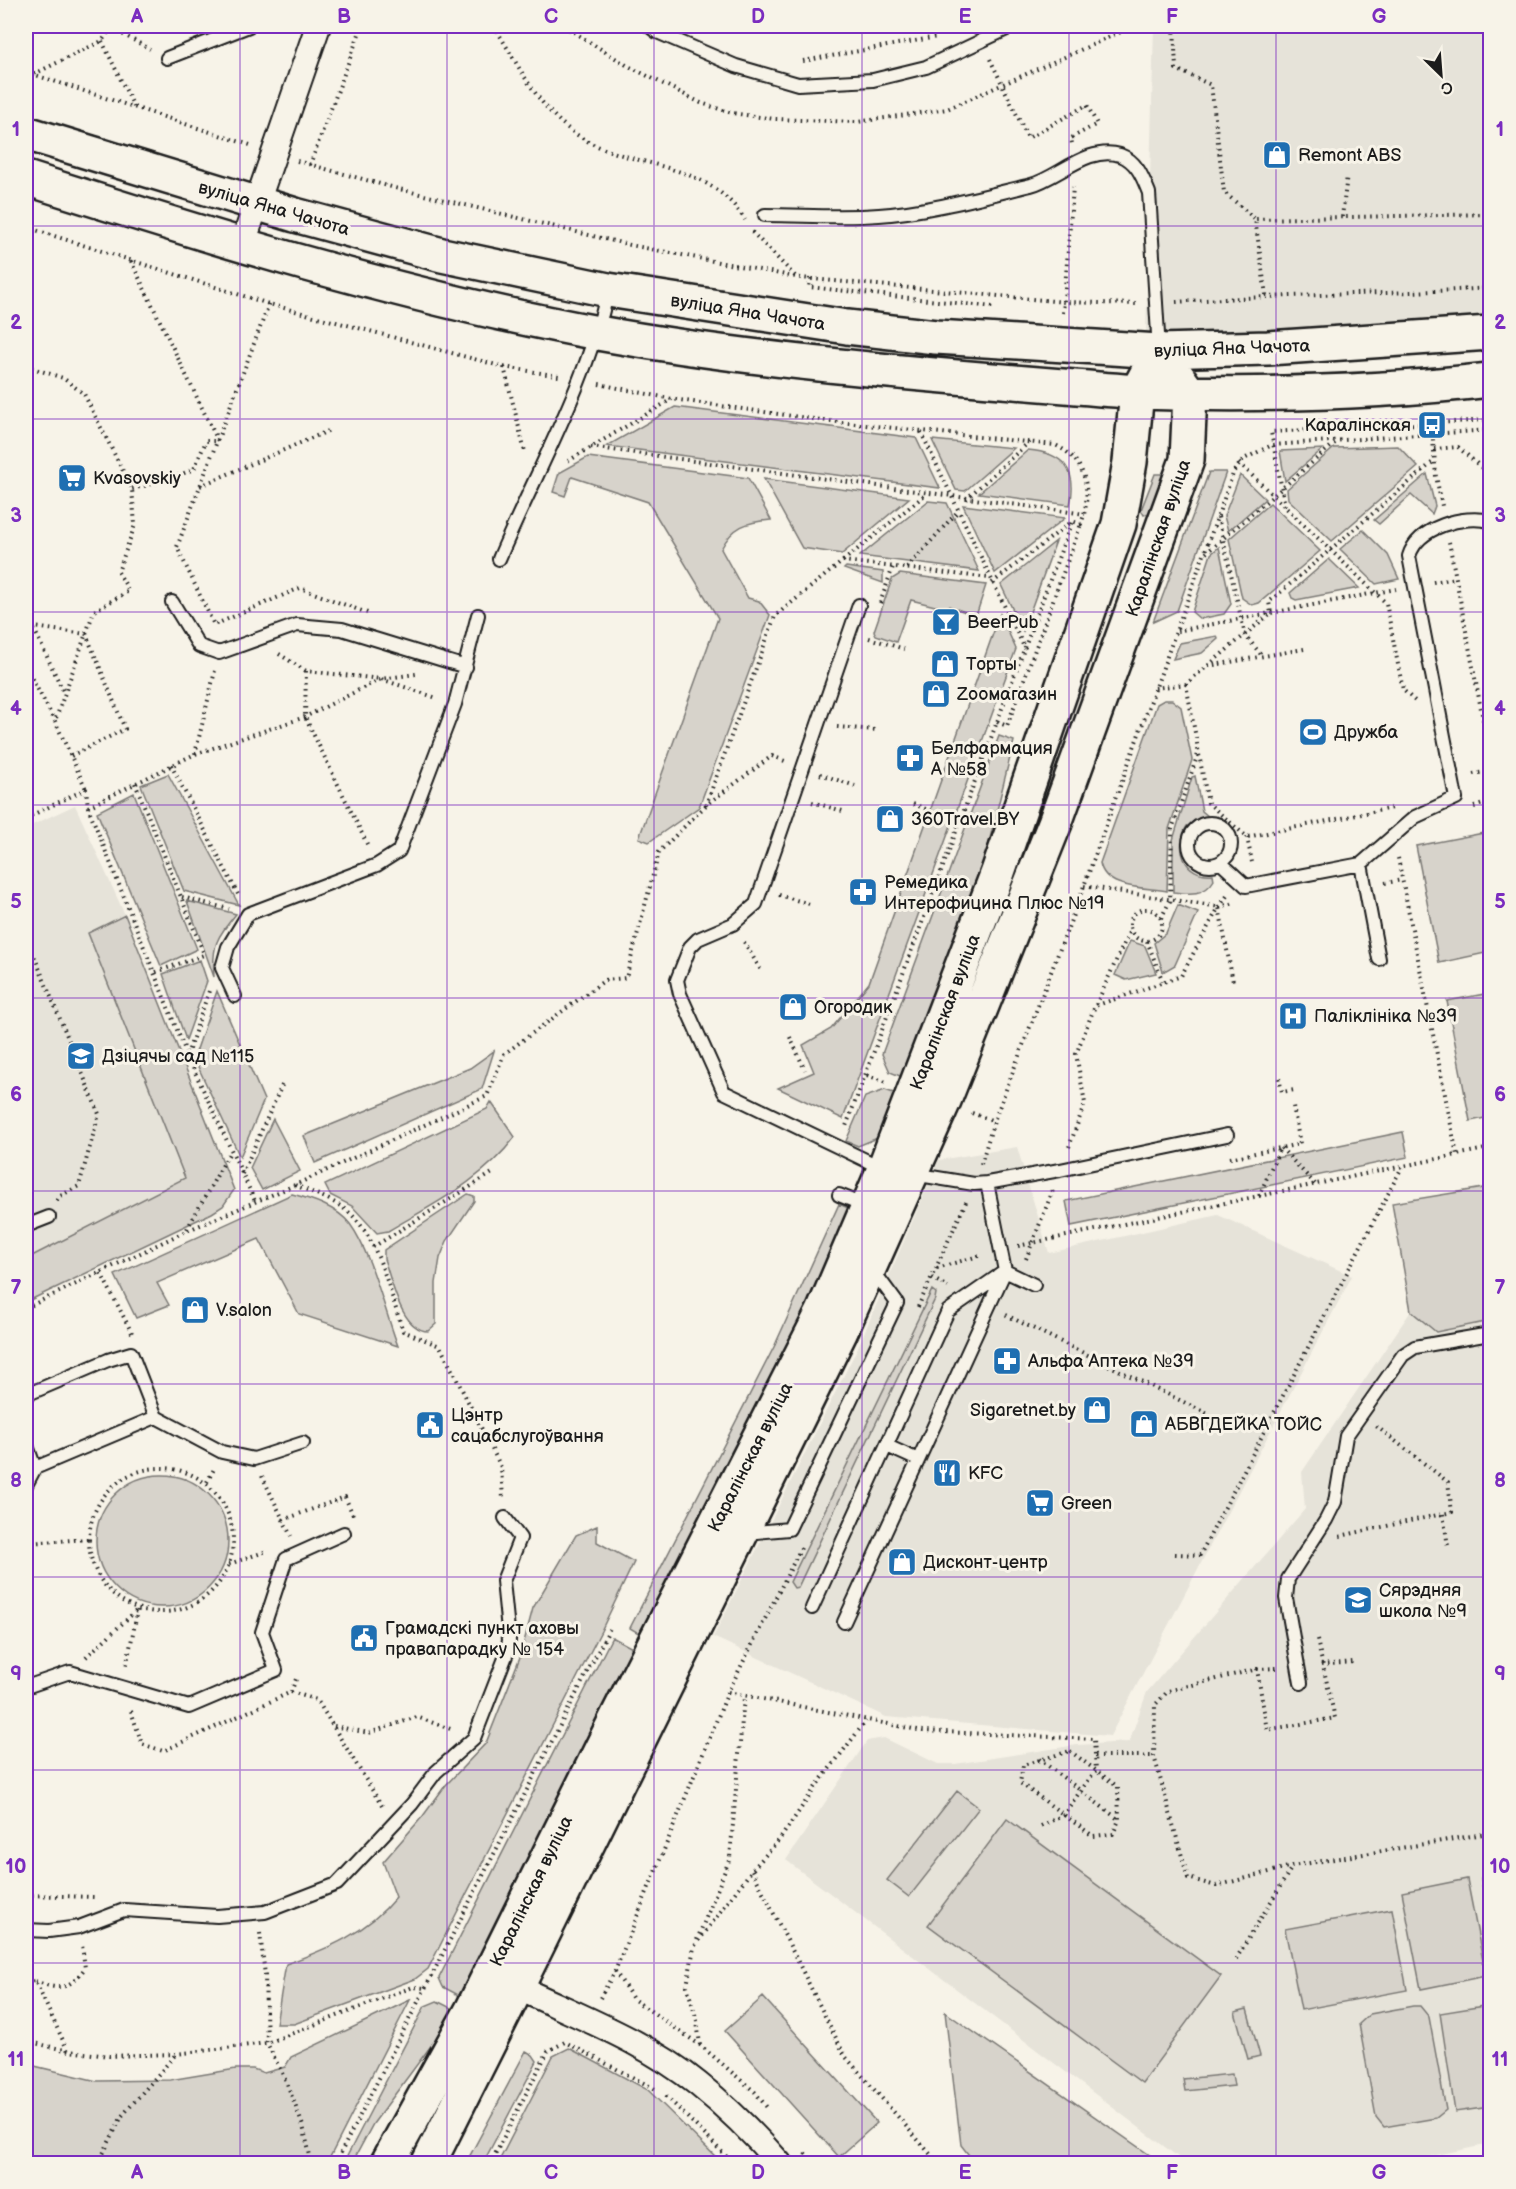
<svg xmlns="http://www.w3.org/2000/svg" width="1516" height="2189" font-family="'Balsamiq Sans',sans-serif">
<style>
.built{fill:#e6e3d9}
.green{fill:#d7d3cb;stroke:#7a7874;stroke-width:1.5}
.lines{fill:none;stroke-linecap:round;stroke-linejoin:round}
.lane-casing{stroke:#1c1c1c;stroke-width:16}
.street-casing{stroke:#1c1c1c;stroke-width:28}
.secondary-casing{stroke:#1c1c1c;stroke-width:38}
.path{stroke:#1c1c1c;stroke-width:4;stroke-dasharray:1.5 4.5;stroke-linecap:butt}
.lane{stroke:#f7f3e8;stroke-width:12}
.street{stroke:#f7f3e8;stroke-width:24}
.secondary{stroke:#f7f3e8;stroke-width:33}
.grid{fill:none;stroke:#7b2cbf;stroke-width:1.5;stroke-opacity:0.55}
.labels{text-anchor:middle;stroke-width:6;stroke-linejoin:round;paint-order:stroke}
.poi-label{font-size:18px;fill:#1c1c1c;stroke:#f7f3e8;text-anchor:start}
.street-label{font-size:18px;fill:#1c1c1c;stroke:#f7f3e8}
.neatline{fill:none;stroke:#7b2cbf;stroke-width:2}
.grid-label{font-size:20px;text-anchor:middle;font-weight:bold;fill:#7b2cbf}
</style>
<rect width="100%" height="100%" fill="#f7f3e8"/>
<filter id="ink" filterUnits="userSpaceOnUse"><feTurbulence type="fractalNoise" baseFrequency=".0167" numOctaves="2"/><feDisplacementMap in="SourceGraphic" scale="12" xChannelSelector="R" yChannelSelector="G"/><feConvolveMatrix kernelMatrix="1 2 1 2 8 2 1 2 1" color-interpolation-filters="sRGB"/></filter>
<g filter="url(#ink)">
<!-- built -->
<path class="built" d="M1154,26H1490V319L1256,332L1146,333Z
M75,805L125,915L88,933L185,1178L26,1259V828Z
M1017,1147L1049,1253L1218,1215L1352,1276L1110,1736L886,1717L713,1637L858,1347L939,1160Z
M1490,1187V2144L1398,2163H1186L786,1860L867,1741L884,1738L938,1764H955L1077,1745L1129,1742L1147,1692L1305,1509L1302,1472L1411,1311L1392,1203Z"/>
<!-- green -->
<path class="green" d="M675,407L916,438L940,488L607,446Z
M932,440L1014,448L965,491L956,490Z
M1398,446L1418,467L1332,541L1288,499L1287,489L1334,448Z
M1323,449L1285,481L1280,451Z
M1028,450C1063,453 1078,469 1070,505L979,493Z
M588,457L748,478L771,520C746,522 733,526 721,549L748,598L759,601L770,615L699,807L649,842L639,838L718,618L648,502L572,477L565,496L553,492L559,473Z
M1209,472H1226L1177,611L1153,622Z
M1155,474H1164L1149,513L1144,515L1141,510Z
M1427,474L1435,506L1432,514L1411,495L1379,524L1374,520Z
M1240,475L1265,499L1228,531L1224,516Z
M764,479L909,498L842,554L802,548Z
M928,501L947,503L979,571L860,556Z
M1270,503L1320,551L1259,603L1252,605L1242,598L1229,539Z
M963,505L1065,518L995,573Z
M1363,530L1388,555L1399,579L1376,584L1340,549Z
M1056,541L1023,631L1001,585Z
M1219,547L1231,604L1224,614L1200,619L1192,612L1211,554Z
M1329,559L1359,588L1296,600L1292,598L1290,593Z
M846,567L883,572V583L844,569Z
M900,574L986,585L976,616L949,606L943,608L911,600L896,642L876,635L874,631L892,579Z
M1000,614L1016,649L843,1119L778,1088L814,1072L803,1045L831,1029L869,983Z
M1217,636L1218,639L1202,653L1173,659L1180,643Z
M1164,700H1172L1181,707L1192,760L1169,829L1167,891C1144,887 1105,890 1100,863L1157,704Z
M999,736L1014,741L982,871L905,1078L890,1072L882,1054Z
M168,774L239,905L184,891L141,785Z
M1195,776L1202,811L1208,816L1187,826C1174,848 1184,877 1213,874L1214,880C1205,896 1189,894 1173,892V840L1192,777Z
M134,793L197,949L161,966L97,812Z
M1489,832L1490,952L1439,963L1416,846Z
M187,901L236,914C216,939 212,944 214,977Z
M1178,905L1198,913L1175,965L1163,972L1154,943L1166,933Z
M125,915L234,1190L223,1206L212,1213L26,1302V1259L185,1178L88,933Z
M1130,941L1145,946L1156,973L1126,980L1115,975Z
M200,960L207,981L186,1040L163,974Z
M217,991L264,1100L240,1157L194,1058Z
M1490,993V1117L1470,1121L1447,1001Z
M494,1051L482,1089L315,1163L304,1136L470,1068Z
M885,1090L899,1095L880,1137L858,1146L846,1141L865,1097Z
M491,1102L515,1137C482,1181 435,1203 388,1231L377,1233L352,1206L330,1195L325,1185L487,1109Z
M273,1119L300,1171L262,1190L250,1168Z
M1403,1132L1408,1157L1071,1226L1066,1201Z
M1490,1187V1321L1436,1332L1411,1311L1392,1203Z
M292,1194C311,1199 337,1207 350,1224C371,1252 385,1312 398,1346L299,1314L259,1239L157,1283L169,1305L136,1318L115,1275Z
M468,1194L474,1196V1201L447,1241L440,1258L436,1283V1324L428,1331C401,1330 392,1281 384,1259V1250Z
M839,1204L853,1210L823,1279L645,1637L630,1628L775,1345Z
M932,1290L936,1293L935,1299L798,1587L794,1588L790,1582Z
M96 1541a66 66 0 1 1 132 0a66 66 0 1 1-132 0Z
M597,1526V1542L634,1562L601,1631L428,1969L415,1979L294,2024H276L286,1964C327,1949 367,1933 396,1897L383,1862L423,1816L445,1786L486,1743L520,1657L533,1608L576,1535Z
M612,1637L638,1651L462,1997L443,1987L439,1978Z
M957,1791L979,1808L909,1897L887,1880Z
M1007,1819L1221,1976L1142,2083L928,1925Z
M1490,1876V1927L1481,1878Z
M1467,1879L1486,1976L1421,1989L1402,1892Z
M1392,1909L1407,1990L1301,2010L1285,1929Z
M763,1997L877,2123L839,2157L725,2031Z
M410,2000L327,2163H26V2064L97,2081L170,2080L236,2069H253L264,2073L285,2067L291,2057Z
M437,2001L455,2010L450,2020L373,2124L352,2163L343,2164L425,2006Z
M1490,2005V2107L1455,2112L1440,2013Z
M1413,2006H1420L1429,2017L1446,2110L1436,2118L1384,2127L1376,2117L1359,2024L1370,2014Z
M1247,2009L1260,2056L1248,2059L1235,2012Z
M945,2012L1161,2163H975L961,2145Z
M569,2048L648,2090L722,2163H498L553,2056Z
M526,2051L533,2055L537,2061L483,2163H466Z
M1232,2074L1234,2086L1185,2091L1183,2079Z"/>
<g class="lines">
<!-- lane casing -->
<g class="lane-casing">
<path id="lane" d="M649,26L657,32L736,66L798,84L873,80L926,67L1013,26
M167,58L249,26
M765,215C803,215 842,218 879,215C931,211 981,197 1031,185C1058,178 1088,145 1120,155C1137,161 1143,178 1149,193L1159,350
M499,559C537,470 586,385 608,291
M172,602L199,646L219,653L297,625L342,629L466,667
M859,605L756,904L733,924L698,939L690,947L677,980L680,994L724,1092L884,1169
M1189 844a21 21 0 1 1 42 0a21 21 0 1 1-42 0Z
M1221,863L1246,886L1361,864L1415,817L1456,798L1409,556C1418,527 1464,514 1490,521
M1361,864L1379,959
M235,996L222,968L228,947L248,914L377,865L399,851L455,704L478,615
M913,1174L974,1184L987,1183L1060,1170L1227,1135
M839,1195L854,1201
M26,1226L49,1217
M1005,1271L1034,1285
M26,1395L108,1360L131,1353L156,1417L222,1452L254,1459L303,1443
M26,1443L35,1468
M887,1446L918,1460
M26,1485L35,1468L156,1417
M745,1533L789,1529L897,1303L872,1269
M812,1608L948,1311L1004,1272
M844,1622L1005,1271L987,1183
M1301,1683L1286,1598L1288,1579L1326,1520L1335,1502L1346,1436L1403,1355L1415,1347L1490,1334
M26,1687L70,1672L189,1707L276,1670L262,1632L286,1559L344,1533
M26,1930L49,1931L79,1927L124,1910L217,1916L265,1912L337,1884L412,1804L436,1772L474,1738L507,1653L509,1640L503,1581L520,1538L505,1518"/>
</g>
<!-- street casing -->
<g class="street-casing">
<path id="street" d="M242,246L318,26
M517,1987C578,2016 645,2041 698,2084C728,2108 755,2135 780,2164"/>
</g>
<!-- secondary casing -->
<g class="secondary-casing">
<path id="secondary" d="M26,133L295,215L442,255L608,290L847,327L936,337L1159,351L1268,348L1490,333
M26,178C214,238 403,297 598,333C776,365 957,377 1137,392C1254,396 1374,393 1490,380
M387,2164L472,2010L618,1715L823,1312L884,1169L998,872L1119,524L1130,462L1137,392L1159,351
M428,2164L517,1987L840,1333L943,1103L1055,823L1187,460L1190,394L1159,351"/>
</g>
<!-- path -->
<path class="path" d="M107,26L150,49
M494,26C517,62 537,107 573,132C628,172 705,156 745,220
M564,26L628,66L701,103L732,113L774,119L857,122L947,109L1121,32L1129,26
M1174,26L1176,69L1211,85L1224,192L1254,218
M102,41L134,107
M990,59L1028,138L1087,105L1097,124L1071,138L1072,144
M803,61L937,37
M26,72L250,145
M34,74L102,41L111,28
M297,161L395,188L630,245L801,278L1065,302L1136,304
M310,165L362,26
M1342,217L1347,176
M26,227L269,304L504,367L559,376
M752,232L795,276
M131,261L218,441H206L194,469L165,481L132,489
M810,278L809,287L993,307
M1266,295L1255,219L1490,214
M1176,302C1281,294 1386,295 1490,288
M269,304L177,547L214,625L300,588L370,614
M1063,313L1073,187
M26,366L63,378L84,394L132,489L135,525L118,572L129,591L94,611L55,721
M504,367L525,452
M599,384L672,399L828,421L1055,445C1088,460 1092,494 1081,524L1072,521L845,1129
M1431,415L1436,476L1442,506
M921,432L1025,649
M591,447L1085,514
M1434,449L1458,447L1490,475
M568,461L672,399
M1239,463L1386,603L1403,690L1415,701
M200,486L328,431
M966,499L1029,442
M1285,506L1271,432L1490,420
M1218,517L1245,635L1263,657
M1449,542L1490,756
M1206,553L1335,443
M843,561L926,494
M907,568L958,511
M1433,582L1456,578
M992,583L1070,523
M880,603L893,567
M26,626L86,634L125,729L71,756
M34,629L64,693
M1177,631L1396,589
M869,638L904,649
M279,654L306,671L381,679L437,698
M1208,666L1304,649
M26,668L55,721L86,789
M306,671L305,717L369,848
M1186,684L1208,803L1247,837L1392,808
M1155,688L1186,684L1271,613L1269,602L1434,461
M997,722L1007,726L1081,524
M837,727L876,730
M195,754L215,671
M171,765L240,898
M820,774L855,786
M1473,774L1490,771
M135,783L204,954
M812,802L846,812
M913,804L960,822
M706,805L775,616L843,561L990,578
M88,807L195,754L305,717L381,679L416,674
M1474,807L1490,802
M26,818L86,789L88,807L187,1055L255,1201
M1247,837L1252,862
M1398,858L1457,1155
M1385,883L1402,880
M1084,886L1219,907L1233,982
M779,895L813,905
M182,897L229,909
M1219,907L1235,903
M1130 925a16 16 0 1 1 32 0a16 16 0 1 1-32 0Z
M1161,918L1170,901L1172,829L1198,754
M1147,941L1163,982
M744,942L762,972
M26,957L33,953L99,1114L79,1186L60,1196L57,1201
M156,972L204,955
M1096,1005L1130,930
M790,1037L805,1070
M187,1055L209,991
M867,1075L886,1082
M1279,1078L1282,1092L1294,1090
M972,1113L994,1121
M1069,1147L1085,1103L1076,1054L1095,1006L1181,976L1219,907L1227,896
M1281,1148L1315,1184
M1230,1158L1300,1144L1293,1106
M981,1164L994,1121L1084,886L1234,471L1244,459L1272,445L1490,430
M242,1174L283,1083
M295,1185C313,1193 338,1201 353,1216C379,1242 391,1296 403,1331L440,1346L501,1467L503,1499
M1259,1196L1280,1148
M187,1229L230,1152
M1018,1246L1490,1148
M373,1247L494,1172
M1026,1259L1053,1190
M937,1268L982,1255
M101,1273L132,1333
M932,1278L948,1287
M918,1307L966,1202
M26,1308L186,1231L295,1185L487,1096L504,1054L605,980L626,978L659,852L706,805L772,756L785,761
M1006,1315L1208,1414
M89 1540a72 72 0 1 1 144 0a72 72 0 1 1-144 0Z
M262,1476L291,1536
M207,1482L214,1469
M1443,1514L1448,1546
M283,1520L345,1497L353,1515
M1340,1536L1452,1512L1448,1482L1376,1426
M26,1543L89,1539
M1175,1554L1200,1555L1402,1167
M229,1564L267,1551
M1317,1640L1335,1718L1267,1730L1257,1669L1168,1691L1155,1705L1154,1756L1188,1878L1216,1886L1292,1866L1490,1833
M86,1657L138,1609L126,1667
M1321,1665L1353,1662
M1257,1669L1277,1668
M291,1692L317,1700L382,1806
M728,1692L923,1731L1094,1739L1096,1770L1063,1815L1041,1826
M131,1711L142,1744L163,1751L291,1692L296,1679
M334,1726L369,1733L417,1717L453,1730
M1070,1751L1118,1787L1119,1820L1113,1834L1093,1836L1020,1783L1023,1765Z
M1095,1756H1154
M1039,1759L1118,1819
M752,1870L845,2056L939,2164
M26,1895L94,1897
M260,1933L265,1975L267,2043L286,2081L303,2126L312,2164
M697,1940L730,1858L744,1697
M1236,1959L1292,1867
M615,1971L633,1999L700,2045L755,2092L769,2110
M35,1981C60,1991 68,1990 85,1968L82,1945
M26,1982L35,1981L68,2051
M600,1998L615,1971L728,1692L802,1546
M26,2041L69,2051L109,2056L176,2054L267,2043L413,1987L426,1988
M700,2045L697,2021L687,1986L694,1947L752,1870L780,1839L817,1785L866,1721
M666,2096L734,2164
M805,2153L814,2164
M98,2164L122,2116L176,2054
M335,2164L611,1626
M490,2164L548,2051L565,2042L655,2089"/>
<!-- lane -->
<use href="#lane" class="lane"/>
<!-- street -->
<use href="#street" class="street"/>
<!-- secondary -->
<use href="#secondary" class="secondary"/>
</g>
</g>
<!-- grid -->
<path class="grid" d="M240,26V2164M447,26V2164M654,26V2164M862,26V2164M1069,26V2164M1276,26V2164M26,226H1490M26,419H1490M26,612H1490M26,805H1490M26,998H1490M26,1191H1490M26,1384H1490M26,1577H1490M26,1770H1490M26,1963H1490"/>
<!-- icons -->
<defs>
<g id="shop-square" transform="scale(1.5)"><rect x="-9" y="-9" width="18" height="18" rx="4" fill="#1f6fb2" stroke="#f7f3e8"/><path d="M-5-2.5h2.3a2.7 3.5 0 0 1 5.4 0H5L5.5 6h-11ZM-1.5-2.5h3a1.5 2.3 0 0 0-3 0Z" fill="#fff"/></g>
<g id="bus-square" transform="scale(1.5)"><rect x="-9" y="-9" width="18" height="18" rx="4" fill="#1f6fb2" stroke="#f7f3e8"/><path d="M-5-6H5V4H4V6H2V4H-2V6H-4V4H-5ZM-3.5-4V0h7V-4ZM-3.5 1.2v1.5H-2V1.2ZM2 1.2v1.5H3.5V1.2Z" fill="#fff"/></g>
<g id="supermarket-square" transform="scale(1.5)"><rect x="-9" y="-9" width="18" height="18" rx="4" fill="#1f6fb2" stroke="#f7f3e8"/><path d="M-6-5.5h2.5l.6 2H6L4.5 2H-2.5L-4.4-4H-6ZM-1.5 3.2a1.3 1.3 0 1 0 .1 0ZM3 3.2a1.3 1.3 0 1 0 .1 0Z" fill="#fff"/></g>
<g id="bar-square" transform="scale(1.5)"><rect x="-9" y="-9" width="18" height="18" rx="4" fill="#1f6fb2" stroke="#f7f3e8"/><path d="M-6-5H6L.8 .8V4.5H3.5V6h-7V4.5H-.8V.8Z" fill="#fff"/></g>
<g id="stadium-square" transform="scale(1.5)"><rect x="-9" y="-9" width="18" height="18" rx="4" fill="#1f6fb2" stroke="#f7f3e8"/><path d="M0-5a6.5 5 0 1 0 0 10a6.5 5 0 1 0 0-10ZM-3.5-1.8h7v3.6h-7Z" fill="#fff"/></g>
<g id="pharmacy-square" transform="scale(1.5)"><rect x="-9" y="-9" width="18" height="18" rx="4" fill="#1f6fb2" stroke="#f7f3e8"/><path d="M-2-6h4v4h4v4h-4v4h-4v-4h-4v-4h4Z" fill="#fff"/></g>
<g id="hospital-square" transform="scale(1.5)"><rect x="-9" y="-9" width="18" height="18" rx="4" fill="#1f6fb2" stroke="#f7f3e8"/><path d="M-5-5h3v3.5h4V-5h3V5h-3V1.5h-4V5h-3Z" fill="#fff"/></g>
<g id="school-square" transform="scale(1.5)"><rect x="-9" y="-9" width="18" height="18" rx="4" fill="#1f6fb2" stroke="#f7f3e8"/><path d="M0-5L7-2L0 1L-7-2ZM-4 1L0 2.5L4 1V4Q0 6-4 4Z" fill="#fff"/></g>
<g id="civic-square" transform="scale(1.5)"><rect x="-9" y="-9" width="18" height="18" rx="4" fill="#1f6fb2" stroke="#f7f3e8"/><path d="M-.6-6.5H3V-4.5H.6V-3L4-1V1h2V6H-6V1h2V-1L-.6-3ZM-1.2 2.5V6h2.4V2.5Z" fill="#fff"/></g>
<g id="restaurant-square" transform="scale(1.5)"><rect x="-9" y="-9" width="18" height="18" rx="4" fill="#1f6fb2" stroke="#f7f3e8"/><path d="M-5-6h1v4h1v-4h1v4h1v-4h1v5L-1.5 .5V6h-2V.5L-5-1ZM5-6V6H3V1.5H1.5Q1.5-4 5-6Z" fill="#fff"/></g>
</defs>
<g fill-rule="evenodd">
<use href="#shop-square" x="1277" y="155"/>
<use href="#bus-square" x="1432" y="425"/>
<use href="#supermarket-square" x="72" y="478"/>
<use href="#bar-square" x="946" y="622"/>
<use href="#shop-square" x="945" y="664"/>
<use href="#shop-square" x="936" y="694"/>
<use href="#stadium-square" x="1313" y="732"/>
<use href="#pharmacy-square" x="910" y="758"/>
<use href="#shop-square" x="890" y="819"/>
<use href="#pharmacy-square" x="863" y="892"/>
<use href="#shop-square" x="793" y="1007"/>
<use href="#hospital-square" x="1293" y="1016"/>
<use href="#school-square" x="81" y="1056"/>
<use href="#shop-square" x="195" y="1310"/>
<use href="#pharmacy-square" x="1007" y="1361"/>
<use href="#shop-square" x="1097" y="1410"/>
<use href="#shop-square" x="1144" y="1424"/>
<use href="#civic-square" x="430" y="1425"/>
<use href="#restaurant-square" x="947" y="1473"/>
<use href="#supermarket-square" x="1040" y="1503"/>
<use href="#shop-square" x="902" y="1562"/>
<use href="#school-square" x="1358" y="1600"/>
<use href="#civic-square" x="364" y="1638"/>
</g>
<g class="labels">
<!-- poi labels -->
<g class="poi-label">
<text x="1298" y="161">Remont ABS</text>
<text x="1411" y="431" text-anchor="end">Каралінская</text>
<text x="93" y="484">Kvasovskiy</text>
<text x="967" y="628">BeerPub</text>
<text x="966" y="670">Торты</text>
<text x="957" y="700">Zooмагазин</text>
<text x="1334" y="738">Дружба</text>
<text x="931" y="754">Белфармация<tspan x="931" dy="21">А №58</tspan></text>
<text x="911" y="825">360Travel.BY</text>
<text x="884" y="888">Ремедика<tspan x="884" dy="21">Интерофицина Плюс №19</tspan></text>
<text x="814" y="1013">Огородик</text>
<text x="1314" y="1022">Паліклініка №39</text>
<text x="102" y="1062">Дзіцячы сад №115</text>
<text x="216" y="1316">V.salon</text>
<text x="1028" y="1367">Альфа Аптека №39</text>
<text x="1076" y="1416" text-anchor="end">Sigaretnet.by</text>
<text x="451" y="1421">Цэнтр<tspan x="451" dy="21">сацабслугоўвання</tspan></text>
<text x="1165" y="1430">АБВГДЕЙКА ТОЙС</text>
<text x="968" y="1479">KFC</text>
<text x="1061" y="1509">Green</text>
<text x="923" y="1568">Дисконт-центр</text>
<text x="1379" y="1596">Сярэдняя<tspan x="1379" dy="21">школа №9</tspan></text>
<text x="385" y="1634">Грамадскі пункт аховы<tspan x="385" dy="21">правапарадку № 154</tspan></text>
</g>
<!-- street labels -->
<g class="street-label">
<text transform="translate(274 208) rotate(16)" y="6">вуліца Яна Чачота</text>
<text transform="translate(748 312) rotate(9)" y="6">вуліца Яна Чачота</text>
<text transform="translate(1232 348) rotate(-2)" y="6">вуліца Яна Чачота</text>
<text transform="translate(1158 538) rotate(-71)" y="6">Каралінская вуліца</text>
<text transform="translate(945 1012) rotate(-69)" y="6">Каралінская вуліца</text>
<text transform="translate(750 1457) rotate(-63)" y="6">Каралінская вуліца</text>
<text transform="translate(531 1891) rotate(-64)" y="6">Каралінская вуліца</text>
</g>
</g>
<!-- margin -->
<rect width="1516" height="2189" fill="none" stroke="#f7f3e8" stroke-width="66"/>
<!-- north arrow -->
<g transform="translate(1441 75) rotate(155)" stroke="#f7f3e8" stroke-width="4.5" paint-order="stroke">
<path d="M0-4.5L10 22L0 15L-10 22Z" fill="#1c1c1c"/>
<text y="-9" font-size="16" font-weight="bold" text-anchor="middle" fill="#1c1c1c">С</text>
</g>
<rect x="33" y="33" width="1450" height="2123" class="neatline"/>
<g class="grid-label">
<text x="137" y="23">A</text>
<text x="344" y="23">B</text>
<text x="551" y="23">C</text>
<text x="758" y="23">D</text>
<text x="965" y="23">E</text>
<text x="1172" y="23">F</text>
<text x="1379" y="23">G</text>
<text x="16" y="136">1</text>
<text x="1500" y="136">1</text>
<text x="16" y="329">2</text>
<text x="1500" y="329">2</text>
<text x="16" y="522">3</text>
<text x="1500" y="522">3</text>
<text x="16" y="715">4</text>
<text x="1500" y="715">4</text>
<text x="16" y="908">5</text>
<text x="1500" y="908">5</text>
<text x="16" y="1101">6</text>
<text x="1500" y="1101">6</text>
<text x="16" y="1294">7</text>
<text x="1500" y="1294">7</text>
<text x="16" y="1487">8</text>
<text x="1500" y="1487">8</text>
<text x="16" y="1680">9</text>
<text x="1500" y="1680">9</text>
<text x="16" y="1873">10</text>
<text x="1500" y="1873">10</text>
<text x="16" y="2066">11</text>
<text x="1500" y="2066">11</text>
<text x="137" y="2179">A</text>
<text x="344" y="2179">B</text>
<text x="551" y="2179">C</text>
<text x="758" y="2179">D</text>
<text x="965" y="2179">E</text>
<text x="1172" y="2179">F</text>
<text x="1379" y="2179">G</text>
</g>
</svg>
